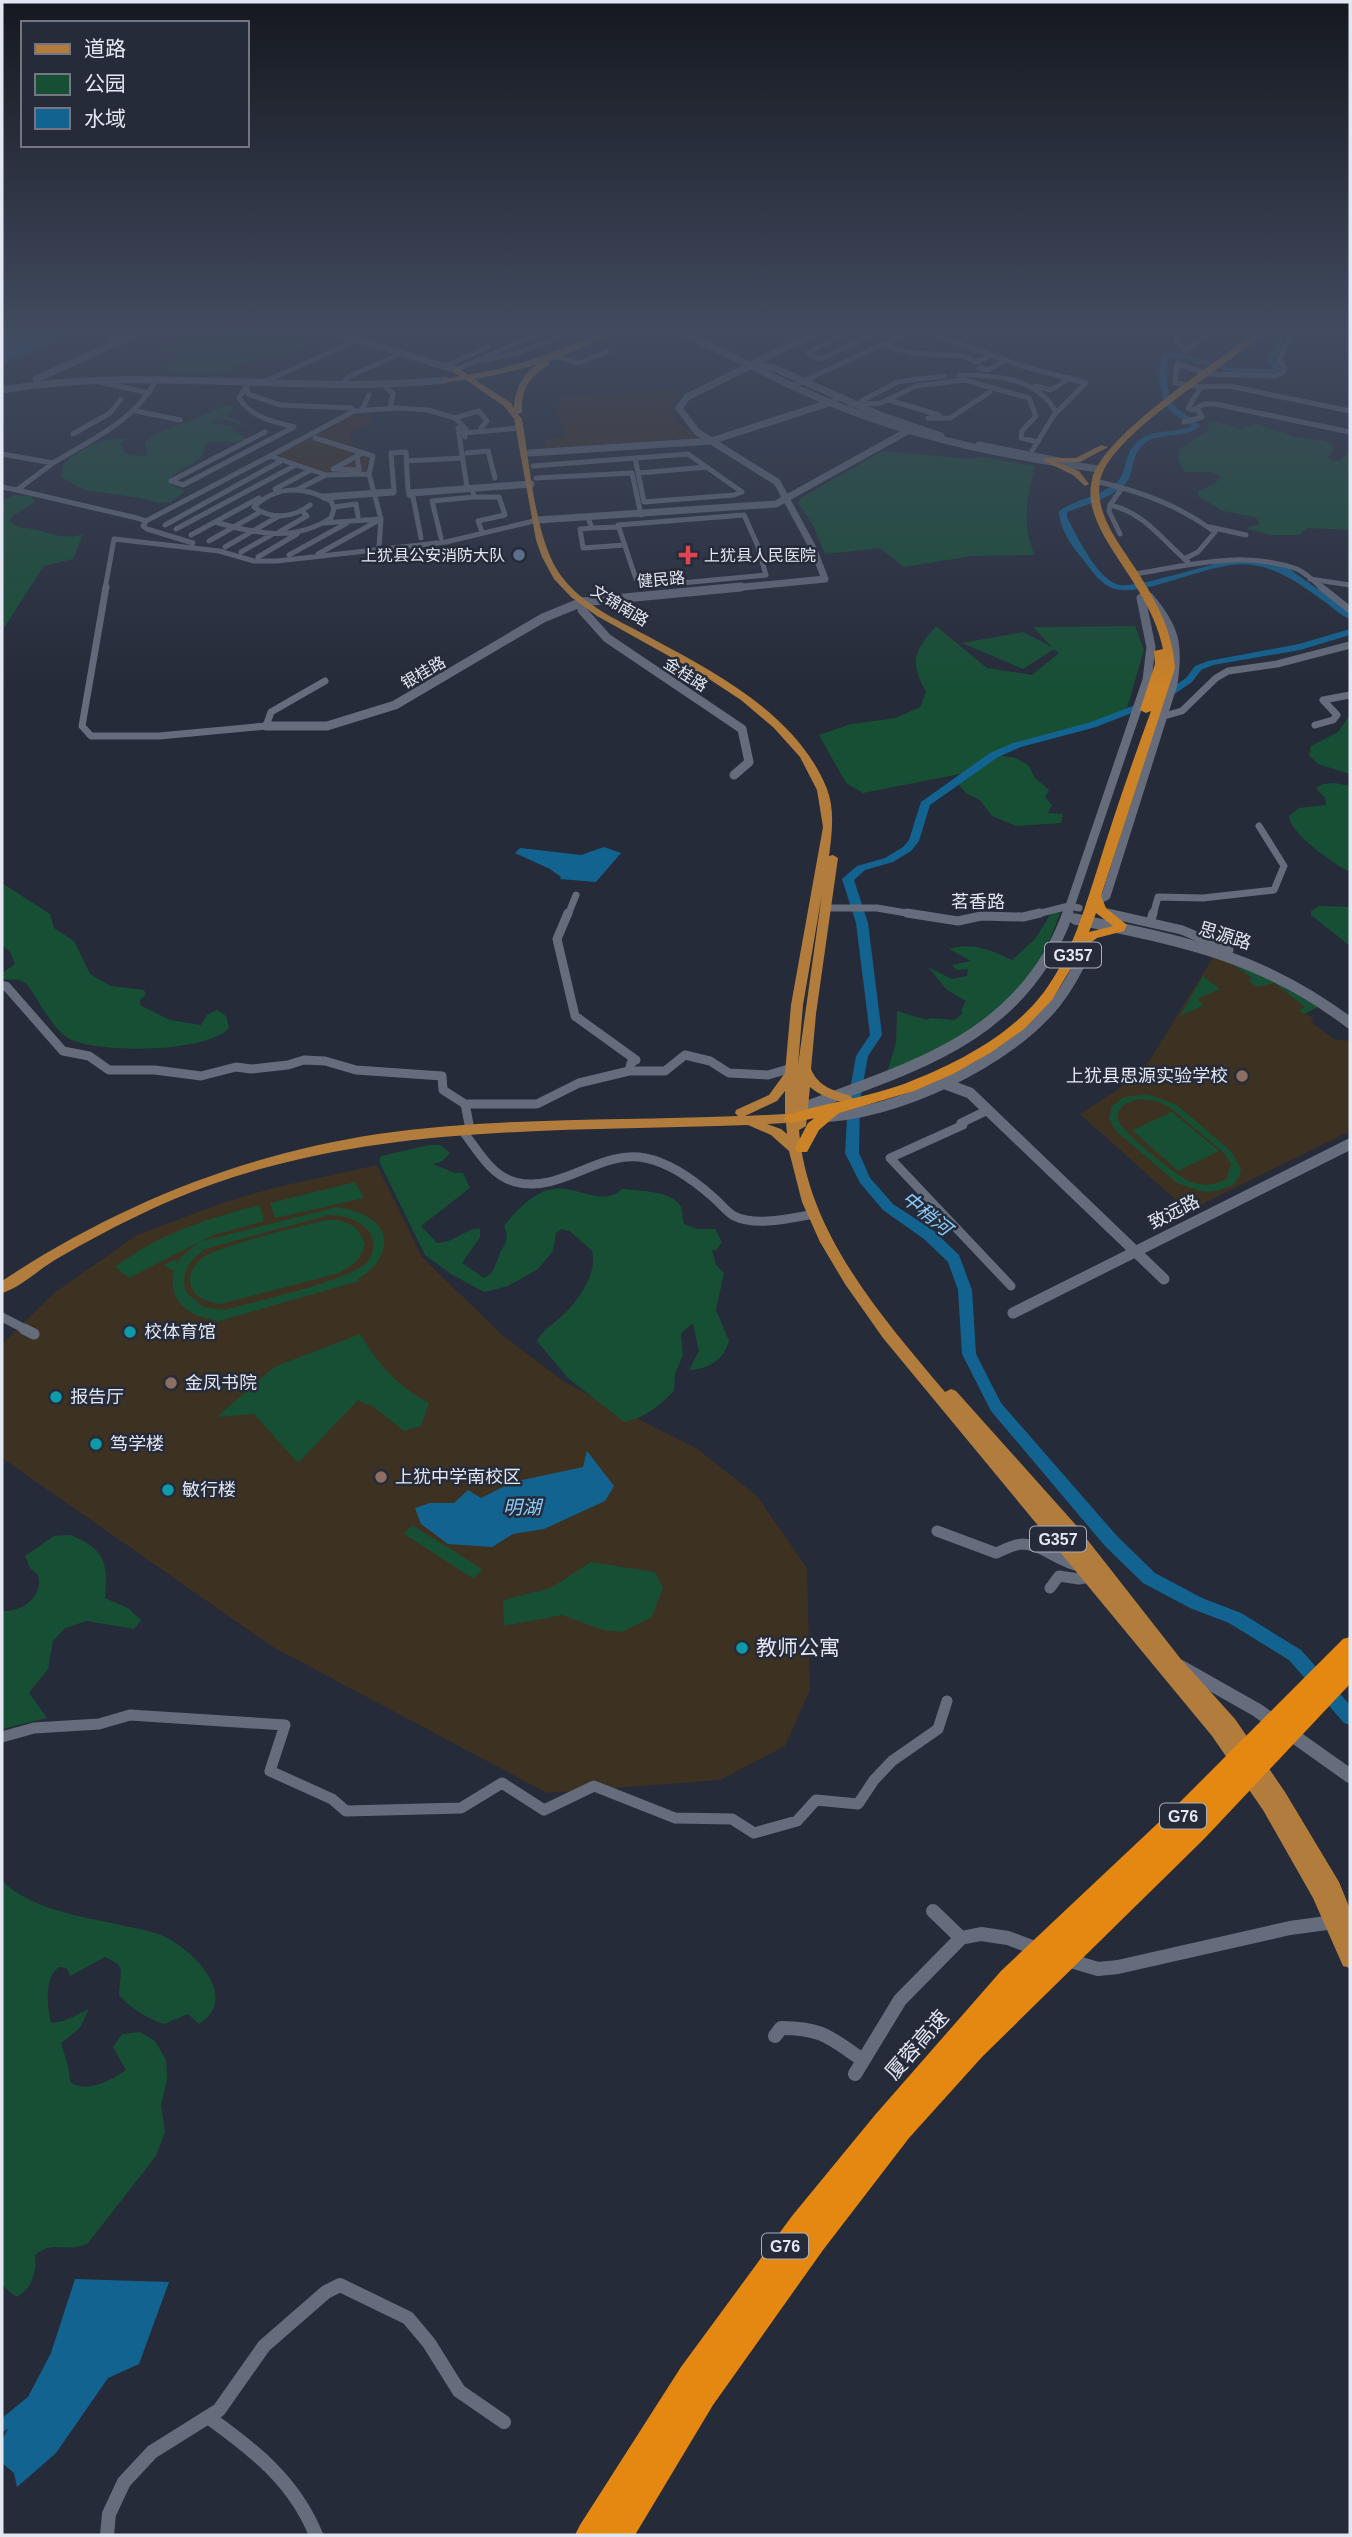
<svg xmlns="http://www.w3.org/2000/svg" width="1352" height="2537" font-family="Helvetica,'Noto Sans SC',sans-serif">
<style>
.education{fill:#3d3122}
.green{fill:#174f35;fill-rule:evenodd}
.water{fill:#136391}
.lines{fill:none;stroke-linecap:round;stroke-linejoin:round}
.river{fill:#136391;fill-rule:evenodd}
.minor-far4{stroke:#656c7c;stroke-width:5}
.minor-far3{stroke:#656c7c;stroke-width:7}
.minor-far2{stroke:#656c7c;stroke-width:9}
.minor-far1{stroke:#656c7c;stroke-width:11}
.minor{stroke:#656c7c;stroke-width:14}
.tertiary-far2{stroke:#656c7c;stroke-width:7}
.tertiary-far1{stroke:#656c7c;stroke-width:9}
.tertiary{stroke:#656c7c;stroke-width:11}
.secondary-far1{stroke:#656c7c;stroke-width:7}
.secondary{stroke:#656c7c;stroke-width:14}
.primary{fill:#b27d3c;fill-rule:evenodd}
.trunk{fill:#cc8227;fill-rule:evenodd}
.motorway{fill:#e58812;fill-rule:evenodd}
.service-dot{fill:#5c6f8a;stroke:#262b39;stroke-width:2.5}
.health-dot{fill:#e0444e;stroke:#262b39;stroke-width:2.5}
.education-dot{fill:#8d6e63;stroke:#262b39;stroke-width:2.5}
.culture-dot{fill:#0f9aa8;stroke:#262b39;stroke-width:2.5}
.labels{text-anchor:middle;stroke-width:5;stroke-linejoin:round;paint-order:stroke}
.far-poi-label{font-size:16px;fill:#e3e7f1;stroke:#262b39;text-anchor:end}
.far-street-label{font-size:16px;fill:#e3e7f1;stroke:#262b39}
.shield{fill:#262b39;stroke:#aaafba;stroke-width:2}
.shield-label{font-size:16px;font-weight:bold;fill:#e3e7f1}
.street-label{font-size:18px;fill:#e3e7f1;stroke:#262b39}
.poi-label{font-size:18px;fill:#e3e7f1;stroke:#262b39;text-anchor:start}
.water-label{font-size:19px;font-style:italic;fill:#8acdfb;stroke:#262b39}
.near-poi-label{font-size:21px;fill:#e3e7f1;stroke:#262b39;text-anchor:start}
.near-street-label{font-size:21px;fill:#e3e7f1;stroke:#262b39}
</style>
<rect width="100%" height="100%" fill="#262b39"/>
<!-- education -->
<path class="education" d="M677,390L681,393L670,409L675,419L698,438L546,449L544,440L564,436L556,408L561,401L558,397Z
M371,414L373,422L359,428L349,437L355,449L371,454L365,472L328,473L276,455L351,416Z
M1214,956L1249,970L1318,1007L1306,1013L1314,1019L1311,1022L1334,1039L1350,1041V1131L1188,1211L1080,1114L1116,1091L1149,1061Z
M377,1165L422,1257L501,1334L566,1383L696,1448L757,1496L807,1568L810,1690L785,1746L720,1780L547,1793L273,1647L2,1458V1344L54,1293L137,1235L222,1203L273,1188Z"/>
<!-- green -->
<path class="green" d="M227,332H253L252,335C269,341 289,332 305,343C291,359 262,358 243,363C236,365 230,370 223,372C206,377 186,376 169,371L168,368L177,362C175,349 162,353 153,350L186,338Z
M228,405L234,406L227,415L249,427L223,419L208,423L231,425L233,430L248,439C233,445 221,439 207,443L200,459L172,476L170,484L185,491L171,502L158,503L141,498L84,490L61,477L63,465C82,448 101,437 127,439L120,443L126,454L144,456L147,454L145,443L152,436Z
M1213,421L1240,429L1255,424L1300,438L1326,441L1332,445L1333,451L1328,457L1333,461L1340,460L1350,451V530L1308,528L1299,535H1270L1245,528L1261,524L1255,517L1223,511L1199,497L1198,491L1214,484L1221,477L1212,472H1185L1178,460L1179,449L1209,430L1207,423Z
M882,451L971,459L982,457L1035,466C1027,496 1021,526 1035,555L972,556L904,567L880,548L825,554L813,525L798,503L801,498Z
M14,495L31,496L35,502L11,517L10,521C20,530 26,527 37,530C52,534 67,540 83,534L73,559L44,566L2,631V500Z
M936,626L987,668L1032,675L1059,653L1054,649L1023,669L962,643L1023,632L1052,647L1033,627L1135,626L1144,650L1127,708L1092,725L1017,745L994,755L970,772L863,793L846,783L819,735L851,724L896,718L920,707L926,692C909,660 914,652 936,626Z
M1350,715V774L1318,764L1309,755L1311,746L1338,732Z
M997,755L1016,758L1029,766L1034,777L1049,790L1045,797L1052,805L1048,813L1063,814L1061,823L1016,826L992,816L980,800L967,794L957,783Z
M1335,783L1350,786V872C1334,864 1290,834 1289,816L1299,808L1326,805L1325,798L1316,788L1323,784Z
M2,883L50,914L54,928L74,941L90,974L96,978L111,986L144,990L146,994L140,1000V1005L170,1020L201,1025L207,1015L217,1010L226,1016L229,1028C208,1053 95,1054 68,1038C51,1027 39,1000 26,983L19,980L2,979V973L15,964L10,952L2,945Z
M1319,906L1350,907V946L1311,915V911Z
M1056,912L1060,913C1030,1002 969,1037 887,1073L896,1043L897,1011L926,1020L931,1018L955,1020L963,1013L961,1010L966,1001L947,990L928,967L952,979L967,976L968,969L957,970L952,965L971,961L949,949C973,942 990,950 1012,960L1035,939L1050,915Z
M1230,962L1273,981L1318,1007L1304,1014L1299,1011L1305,1007L1274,983L1257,987L1248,980L1252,978Z
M1203,976L1220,989L1197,999L1204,1005L1180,1016Z
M1148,1094L1177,1105L1231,1151L1241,1169L1239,1177L1233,1185L1217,1191L1204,1192L1177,1183L1117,1132L1109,1119L1112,1106L1124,1097ZM1140,1099L1157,1101L1172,1109L1224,1153L1231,1164L1227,1178C1216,1186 1203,1186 1191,1182C1178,1177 1120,1131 1118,1119C1116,1106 1130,1101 1140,1099Z
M1172,1112L1219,1151L1178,1171L1132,1130Z
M429,1145H441L450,1153L443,1161L433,1164L455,1173H463L470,1188L421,1226L437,1243C455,1243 467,1227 480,1229V1237L462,1263L484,1278C496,1272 495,1264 500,1253C506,1241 510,1240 504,1226C516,1211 533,1192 553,1189C576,1185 603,1208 622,1189C639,1191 672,1190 681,1207C683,1212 682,1219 684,1224L698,1229H715L722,1242L716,1250H712L716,1265L724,1273L716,1310L729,1341C723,1360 709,1369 689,1370L699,1351L693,1324L690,1325L681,1334L683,1355L675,1374L674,1391C659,1406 645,1418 624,1422L568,1378L537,1341C543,1329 554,1324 564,1314C579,1300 598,1272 592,1251L571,1232L562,1229L556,1233L553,1251L538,1269L508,1286L484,1292L451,1274L425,1255L379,1161L381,1156Z
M355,1182L364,1198L275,1218L270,1203Z
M260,1205L264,1221L213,1235L129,1278L115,1267C158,1234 209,1218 260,1205Z
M337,1207C361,1211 395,1224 381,1255C376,1266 368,1273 358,1279L359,1281L216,1322L215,1320C189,1317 167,1300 174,1271L163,1265L177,1259L176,1265L180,1258L199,1242ZM329,1215C354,1214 387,1233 368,1261C354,1280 252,1302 224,1310L203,1307L186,1292C180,1273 190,1260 205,1249Z
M327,1220C346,1219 360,1226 365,1244C361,1260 353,1265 339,1273L221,1304C209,1302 195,1299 191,1286C187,1274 194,1265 202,1258C218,1246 304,1225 327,1220Z
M360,1334C378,1364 397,1386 429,1403L421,1426L404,1431L375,1408L358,1400L298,1463L254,1414L217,1417L274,1367Z
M412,1525L482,1569L474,1579L404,1534Z
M71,1535C105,1550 108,1561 105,1598L128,1608L141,1620L134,1629L87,1621L65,1628L53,1641L48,1669L29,1693L47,1718L2,1729V1611C22,1612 44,1597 38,1575L30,1568L25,1556L54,1536Z
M591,1562L655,1572L663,1588L652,1617L622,1632L603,1630L562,1615L504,1626L503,1600L551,1588Z
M2,1881C30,1909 83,1917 121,1925C136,1929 153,1930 167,1938C195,1952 240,1998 199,2024L188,2014L164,2024C148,2019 129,2007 119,1995L121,1970L118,1964L105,1957L70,1976L67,1968L59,1967C44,1977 47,2006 51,2023L64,2021L89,2009L79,2029L61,2043C65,2057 70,2068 70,2082C87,2094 111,2080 126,2070L113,2047L122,2034L140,2032L155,2041L166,2060L167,2080L161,2105L165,2132L156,2156L88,2243C67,2254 53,2239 35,2255C37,2271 32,2290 16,2297L2,2285Z"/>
<!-- water -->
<path class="water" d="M2,332H73L2,364Z
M604,847L621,853L596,882L560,879L561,877L550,869L515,853L520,848L581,855Z
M587,1451L614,1486L605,1501L544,1529L513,1534L492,1547L448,1544L421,1524L415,1508L430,1503H454L468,1490L481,1498L513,1482L583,1467Z
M75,2279L169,2282L139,2364L108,2378L56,2453L17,2487L14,2473L2,2463V2440L8,2429L2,2432V2418L28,2397L51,2353Z"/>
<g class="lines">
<!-- river -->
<path class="river" d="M1279,332H1286L1281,350L1274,358L1282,370C1257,383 1203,364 1177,357L1169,358C1166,372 1165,397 1177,408C1184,415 1193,418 1200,426C1186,439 1164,432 1148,441C1129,453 1136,471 1126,483C1112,498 1085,505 1067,512V517C1076,535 1098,581 1120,585C1137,588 1214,563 1237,558L1252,559L1288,568L1350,612V619C1342,616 1335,610 1328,604C1303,587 1284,570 1253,565C1213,558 1143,600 1112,588C1099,583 1090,568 1082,558C1072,547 1059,527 1059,511C1076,499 1100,497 1117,482C1129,471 1122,449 1144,437C1159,429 1177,433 1192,426C1185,420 1175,416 1169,409C1158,396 1157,369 1163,354L1177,353L1231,368L1274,369L1266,358L1274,349Z
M1350,629V635L1300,650L1213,665L1201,670L1192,682L1173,695L1152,705L1096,727L1021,747L998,757L930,805L919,841L911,851L893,862L865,870L854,880L868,923L882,1035L868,1056L860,1101L859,1153L870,1178L893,1204L934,1231L959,1255L972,1290L976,1354L1001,1403L1117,1536L1155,1573L1202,1598L1241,1613L1301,1650L1350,1705V1725L1344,1723L1289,1660L1229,1623L1190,1608L1143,1583L1105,1546L991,1411L962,1354L958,1290L948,1262L924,1239L883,1210L860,1183L845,1153L848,1101L856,1056L870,1035L856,923L842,879L857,866L885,858L903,847L909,840L921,802L990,753L1013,743L1088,723L1146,701L1167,691L1186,678L1195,666L1208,661L1299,644Z"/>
<!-- minor-far4 -->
<path class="minor-far4" d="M928,332L1022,366L1086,383L1054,415L1030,454
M1177,332L1176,340L1186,351
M1292,332L1279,360L1284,367L1283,372L1276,376L1209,374L1177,364L1175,383L1201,387L1229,386L1350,411
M878,333L896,338L906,332
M884,345L911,353L964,356L976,362L992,355
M1185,350L1210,332
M807,353L821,359L879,332
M807,353L848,332
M556,357L579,363L607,352
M482,361L520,352L559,337
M446,366L488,347
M979,368L988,370L1006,360
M455,370L540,333
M959,375C994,375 1039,377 1056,413
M95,381L149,393
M249,382L239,398C252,418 272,421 294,427L183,485L171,481L265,432
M264,382L359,339
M246,385L248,394L280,405L351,408L354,411
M387,385V389L393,393L390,409
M795,385L896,338
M342,386L348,377L402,353
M1035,386L1051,390L1070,378
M1201,387L1188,408L1193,410L1204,404H1215L1350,432
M889,400L939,415
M860,402L897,382L944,376
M850,405L881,403L916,386L964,380L1029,398L1036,416L1022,431L1021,438L1038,442
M362,410L369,395
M136,411L180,420
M454,418L479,411L487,421L481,428L482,431
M928,418H950L990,392
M1184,422L1202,417L1197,408
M458,428L467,487
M73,434L110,413L121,399
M465,437L464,433L520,428
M315,438L373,456L369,474
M467,453L488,451L495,478
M2,454L53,463C92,439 136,421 157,378
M688,454L742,492L734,495L644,502L635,458Z
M357,456L359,470L333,469Z
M357,456L362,453
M406,461L462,458
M533,466L635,458
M639,473L707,467
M536,478L632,473L641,515
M1095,481C1140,491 1178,505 1215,532L1198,552L1184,559
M2,487L17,490L53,463
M1122,488L1110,505C1145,513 1162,540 1188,562
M275,489L311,470
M298,489L326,475
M17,490L137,518L146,521L143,526L147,529L193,543
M394,491L391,453L406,452L408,490
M409,495L413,497L421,538
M474,497H499L505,515L478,521L482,532
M1110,505L1109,511L1120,534
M334,507L356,504L358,516
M744,515L757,544L766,575L681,583L636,579L618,525Z
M588,518L592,528L618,527
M146,521L270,456
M215,522C256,534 294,542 331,518L334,509L331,501C305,486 276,485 254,507C271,520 293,518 310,505
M323,523L381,519L369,474L326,475L270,456L354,411L398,408L428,410L455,418L466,429L459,433
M165,525L283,460
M1210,527L1246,535
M592,528L580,529L583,548L625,545
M176,529L296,465
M279,532L307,516L303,512
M191,535L259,498
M441,538L432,501L474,497L472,489
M209,541L260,512
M225,547L279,516
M241,552L271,535
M318,554L381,519L379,547
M289,555L347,523
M258,557L297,534
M1135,574C1189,565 1243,550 1297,569C1306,573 1315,582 1323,589
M1310,579L1350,585
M105,589L114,539L219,551L254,561H277L446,542L538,520"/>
<!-- minor-far3 -->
<path class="minor-far3" d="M106,587L82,726L91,736H159L266,726L271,712L325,681
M1321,587L1350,610
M1164,716L1182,711L1216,678L1228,671L1277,664L1350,645
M1315,725L1333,720L1337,715L1323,700L1350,695
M827,908H877L918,915
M1102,912L1117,915
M568,915L576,895
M1033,915L1069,906L1079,908
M1153,915L1158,897L1203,898L1274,890L1284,866L1259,826"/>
<!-- minor-far2 -->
<path class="minor-far2" d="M568,913L557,939L575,1016L636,1060L631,1063L629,1071H665L685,1055L710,1061L729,1073L768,1075L792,1068
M907,913L958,921L981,916L1023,917L1040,913
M1107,913L1182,930L1229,950
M1151,920L1153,913
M2,986H6L63,1051L89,1056L109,1070H155L201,1076L236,1067L251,1069L288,1065L304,1060L325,1061L356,1070L442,1076L443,1090L465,1104L469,1124
M465,1104H537L579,1083L629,1071
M988,1110L961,1123L963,1125L890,1158L1011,1286
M462,1130C477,1149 490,1175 515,1182C561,1194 600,1149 645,1158C671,1163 694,1180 714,1198C720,1203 727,1212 734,1216C756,1227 791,1218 814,1214
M2,1317L27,1330"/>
<!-- minor-far1 -->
<path class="minor-far1" d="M24,1329L34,1334
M937,1531L996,1553C1004,1550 1014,1544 1023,1544C1043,1545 1060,1563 1080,1566
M1050,1588L1059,1576L1079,1579L1090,1577
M2,1737L34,1728L99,1724L130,1715L285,1725L270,1771L332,1799L346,1811L461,1808L502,1783L544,1810L594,1786L675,1818L732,1819L754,1833L797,1821L816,1800L858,1804L874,1780L892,1761L938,1729L947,1701"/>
<!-- minor -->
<path class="minor" d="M933,1911L961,1938
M1064,1959L1098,1969L1118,1967L1290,1928L1334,1922
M775,2036L781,2028C823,2028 830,2038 863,2060
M855,2074L900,2000L961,1938L981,1934L1008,1938L1040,1950
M208,2417C254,2450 294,2481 316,2535
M107,2535L109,2514L124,2482L152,2452L219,2410L264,2346L326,2292L340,2285L408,2318L429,2343L459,2391L504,2422"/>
<!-- tertiary-far2 -->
<path class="tertiary-far2" d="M106,332L128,338
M758,365L774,368L880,415L941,436
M979,445L1064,462
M530,453L711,441L835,401
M410,493L531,484
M324,497L393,492
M538,520L776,504L913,428
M723,589L825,579L813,548L777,482L697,432L679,408L687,397L817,332"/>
<!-- tertiary-far1 -->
<path class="tertiary-far1" d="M582,602V610L607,638L742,729L749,762L734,775
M266,726H327L395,705L543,618L582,602L741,587
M1091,903L1106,896L1173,684C1179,644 1175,628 1149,597
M1067,915L1147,680L1151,647L1141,598"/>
<!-- tertiary -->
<path class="tertiary" d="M1075,919C1183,941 1260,955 1350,1023
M943,1083L970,1093L1164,1279
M800,1109C912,1067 1023,1038 1068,913
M818,1117C894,1116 1009,1062 1056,1002C1069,986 1077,969 1086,951L1078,942
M1013,1313L1350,1144"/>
<!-- secondary-far1 -->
<path class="secondary-far1" d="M333,332L456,370
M680,332C738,358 794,390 854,412C933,442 1015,457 1098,469
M36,379L141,332
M2,390C149,365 297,395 445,380"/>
<!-- secondary -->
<path class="secondary" d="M1181,1667L1257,1710L1350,1776"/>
<!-- primary -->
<path class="primary" d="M603,332H612C572,357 520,371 474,379L511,403L514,408C514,389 527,363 549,361V365C529,377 521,389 522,412L518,414L522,419C530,463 535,543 562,577C585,607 622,622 653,639C718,674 798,716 827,789C835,810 832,834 829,856L833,855L838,858L816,1014L811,1069C818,1087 835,1091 851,1096L853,1099L847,1103C833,1100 821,1096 810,1087L806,1126L799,1130C807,1233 882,1317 945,1392L951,1389L956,1391L1075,1524L1180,1658L1235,1719L1285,1792L1339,1882L1350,1909V1968L1343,1966L1313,1898L1263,1810L1212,1736L883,1338L845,1284L820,1242L802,1202L789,1151L771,1135L748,1125C568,1132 386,1123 213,1184C159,1203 109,1229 60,1257C41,1267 22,1287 2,1293V1281C117,1205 241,1155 378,1134C497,1117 618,1121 738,1116L735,1113L736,1110L769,1095L785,1073L791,1005L823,827L817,790L800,757L774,728L741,700L703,675L597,616L571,597L554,579L542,557L536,540L514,419L505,407L466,380L445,382L441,380L460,376L453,372V368H459L468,375C515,367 559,352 603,332ZM822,894L798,1065L803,1005ZM785,1091V1114L745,1116L777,1101ZM786,1123L787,1134L781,1129L767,1124Z
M1101,445L1108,447L1080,462H1056L1079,471L1089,484L1085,486L1073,475L1042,460L1046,458H1076Z"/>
<!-- trunk -->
<path class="trunk" d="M1256,332H1265C1225,369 1117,429 1101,477C1094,502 1108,527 1121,547C1147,586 1172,621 1175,668L1101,896L1106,908L1127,925L1124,931L1097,938L1083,948L1052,1000L1024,1029L990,1053L953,1074L914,1091L839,1113L819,1130L807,1152H797L795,1148L808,1123L815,1118L791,1123L786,1121L784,1118L786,1115C825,1103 865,1098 904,1084C954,1065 1011,1036 1044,992C1072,954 1084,910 1098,867C1114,815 1132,763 1151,711L1146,713L1140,710L1155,664L1154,651L1163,649C1154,605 1126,574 1104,536C1095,519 1087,500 1092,480C1100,437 1218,361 1256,332ZM1096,913L1113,926L1089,932Z"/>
<!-- motorway -->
<path class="motorway" d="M1350,1637V1684L1205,1838L982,2057L909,2138L823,2250L713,2405L635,2535H575L580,2525L681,2367L792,2216L875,2115L1001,1971L1174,1808L1343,1639Z"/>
</g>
<!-- sky -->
<linearGradient id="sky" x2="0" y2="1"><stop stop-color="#15181f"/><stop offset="0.48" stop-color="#414a5f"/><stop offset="1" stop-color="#414a5f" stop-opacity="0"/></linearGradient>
<rect width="1352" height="688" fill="url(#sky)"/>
<!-- markers -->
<circle class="service-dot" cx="519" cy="555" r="7"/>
<path class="health-dot" d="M684.5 544.5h7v7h7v7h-7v7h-7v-7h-7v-7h7z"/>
<g class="education-dot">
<circle cx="1242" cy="1076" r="7"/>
<circle cx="171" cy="1383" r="7"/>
<circle cx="381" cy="1477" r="7"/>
</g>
<g class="culture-dot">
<circle cx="130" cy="1332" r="7"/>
<circle cx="56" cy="1397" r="7"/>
<circle cx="96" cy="1444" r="7"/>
<circle cx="168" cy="1490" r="7"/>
<circle cx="742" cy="1648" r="7"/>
</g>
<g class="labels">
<!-- far-poi labels -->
<g class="far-poi-label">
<text x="505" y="561">上犹县公安消防大队</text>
<text x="704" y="561" text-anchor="start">上犹县人民医院</text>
</g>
<!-- far-street labels -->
<g class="far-street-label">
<text transform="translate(661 579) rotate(-5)" y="6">健民路</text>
<text transform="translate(620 605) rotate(31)" y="6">文锦南路</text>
<text transform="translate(423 672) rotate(-30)" y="6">银桂路</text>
<text transform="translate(686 674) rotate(33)" y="6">金桂路</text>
</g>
<!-- shield labels -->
<g class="shield">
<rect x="1045" y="942.5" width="56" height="25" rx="5"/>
<rect x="1030" y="1526.5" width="56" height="25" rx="5"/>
<rect x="1160" y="1803.5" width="46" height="25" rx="5"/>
<rect x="762" y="2233.5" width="46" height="25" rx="5"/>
</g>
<g class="shield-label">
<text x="1073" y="961">G357</text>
<text x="1058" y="1545">G357</text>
<text x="1183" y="1822">G76</text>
<text x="785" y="2252">G76</text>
</g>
<!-- street labels -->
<g class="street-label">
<text x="978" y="908">茗香路</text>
<text transform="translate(1225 936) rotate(17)" y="6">思源路</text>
<text transform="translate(1174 1212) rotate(-27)" y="6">致远路</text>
</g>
<!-- poi labels -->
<g class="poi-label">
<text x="1228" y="1082" text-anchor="end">上犹县思源实验学校</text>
<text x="144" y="1338">校体育馆</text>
<text x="185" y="1389">金凤书院</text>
<text x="70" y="1403">报告厅</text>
<text x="110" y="1450">笃学楼</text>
<text x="395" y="1483">上犹中学南校区</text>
<text x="182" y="1496">敏行楼</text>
</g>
<!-- water labels -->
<g class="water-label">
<text transform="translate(927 1213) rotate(39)" y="7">中稍河</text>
<text x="522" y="1514">明湖</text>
</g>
<!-- near-poi labels -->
<g class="near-poi-label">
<text x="756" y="1655">教师公寓</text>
</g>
<!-- near-street labels -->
<g class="near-street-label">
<text transform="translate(917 2045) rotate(-49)" y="7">厦蓉高速</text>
</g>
</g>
<!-- border -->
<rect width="1352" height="2537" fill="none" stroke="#e3e7f1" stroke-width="7"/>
<!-- legend -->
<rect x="21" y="21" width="228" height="126" fill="#262b39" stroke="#727683" stroke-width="2"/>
<rect x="35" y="44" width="35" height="10" fill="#b27d3c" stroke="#727683" stroke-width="2"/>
<text x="84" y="56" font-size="21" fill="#e3e7f1">道路</text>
<rect x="35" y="74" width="35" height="21" fill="#174f35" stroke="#727683" stroke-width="2"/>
<text x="84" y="91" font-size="21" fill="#e3e7f1">公园</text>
<rect x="35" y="108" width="35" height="21" fill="#136391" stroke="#727683" stroke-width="2"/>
<text x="84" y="126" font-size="21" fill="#e3e7f1">水域</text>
</svg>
